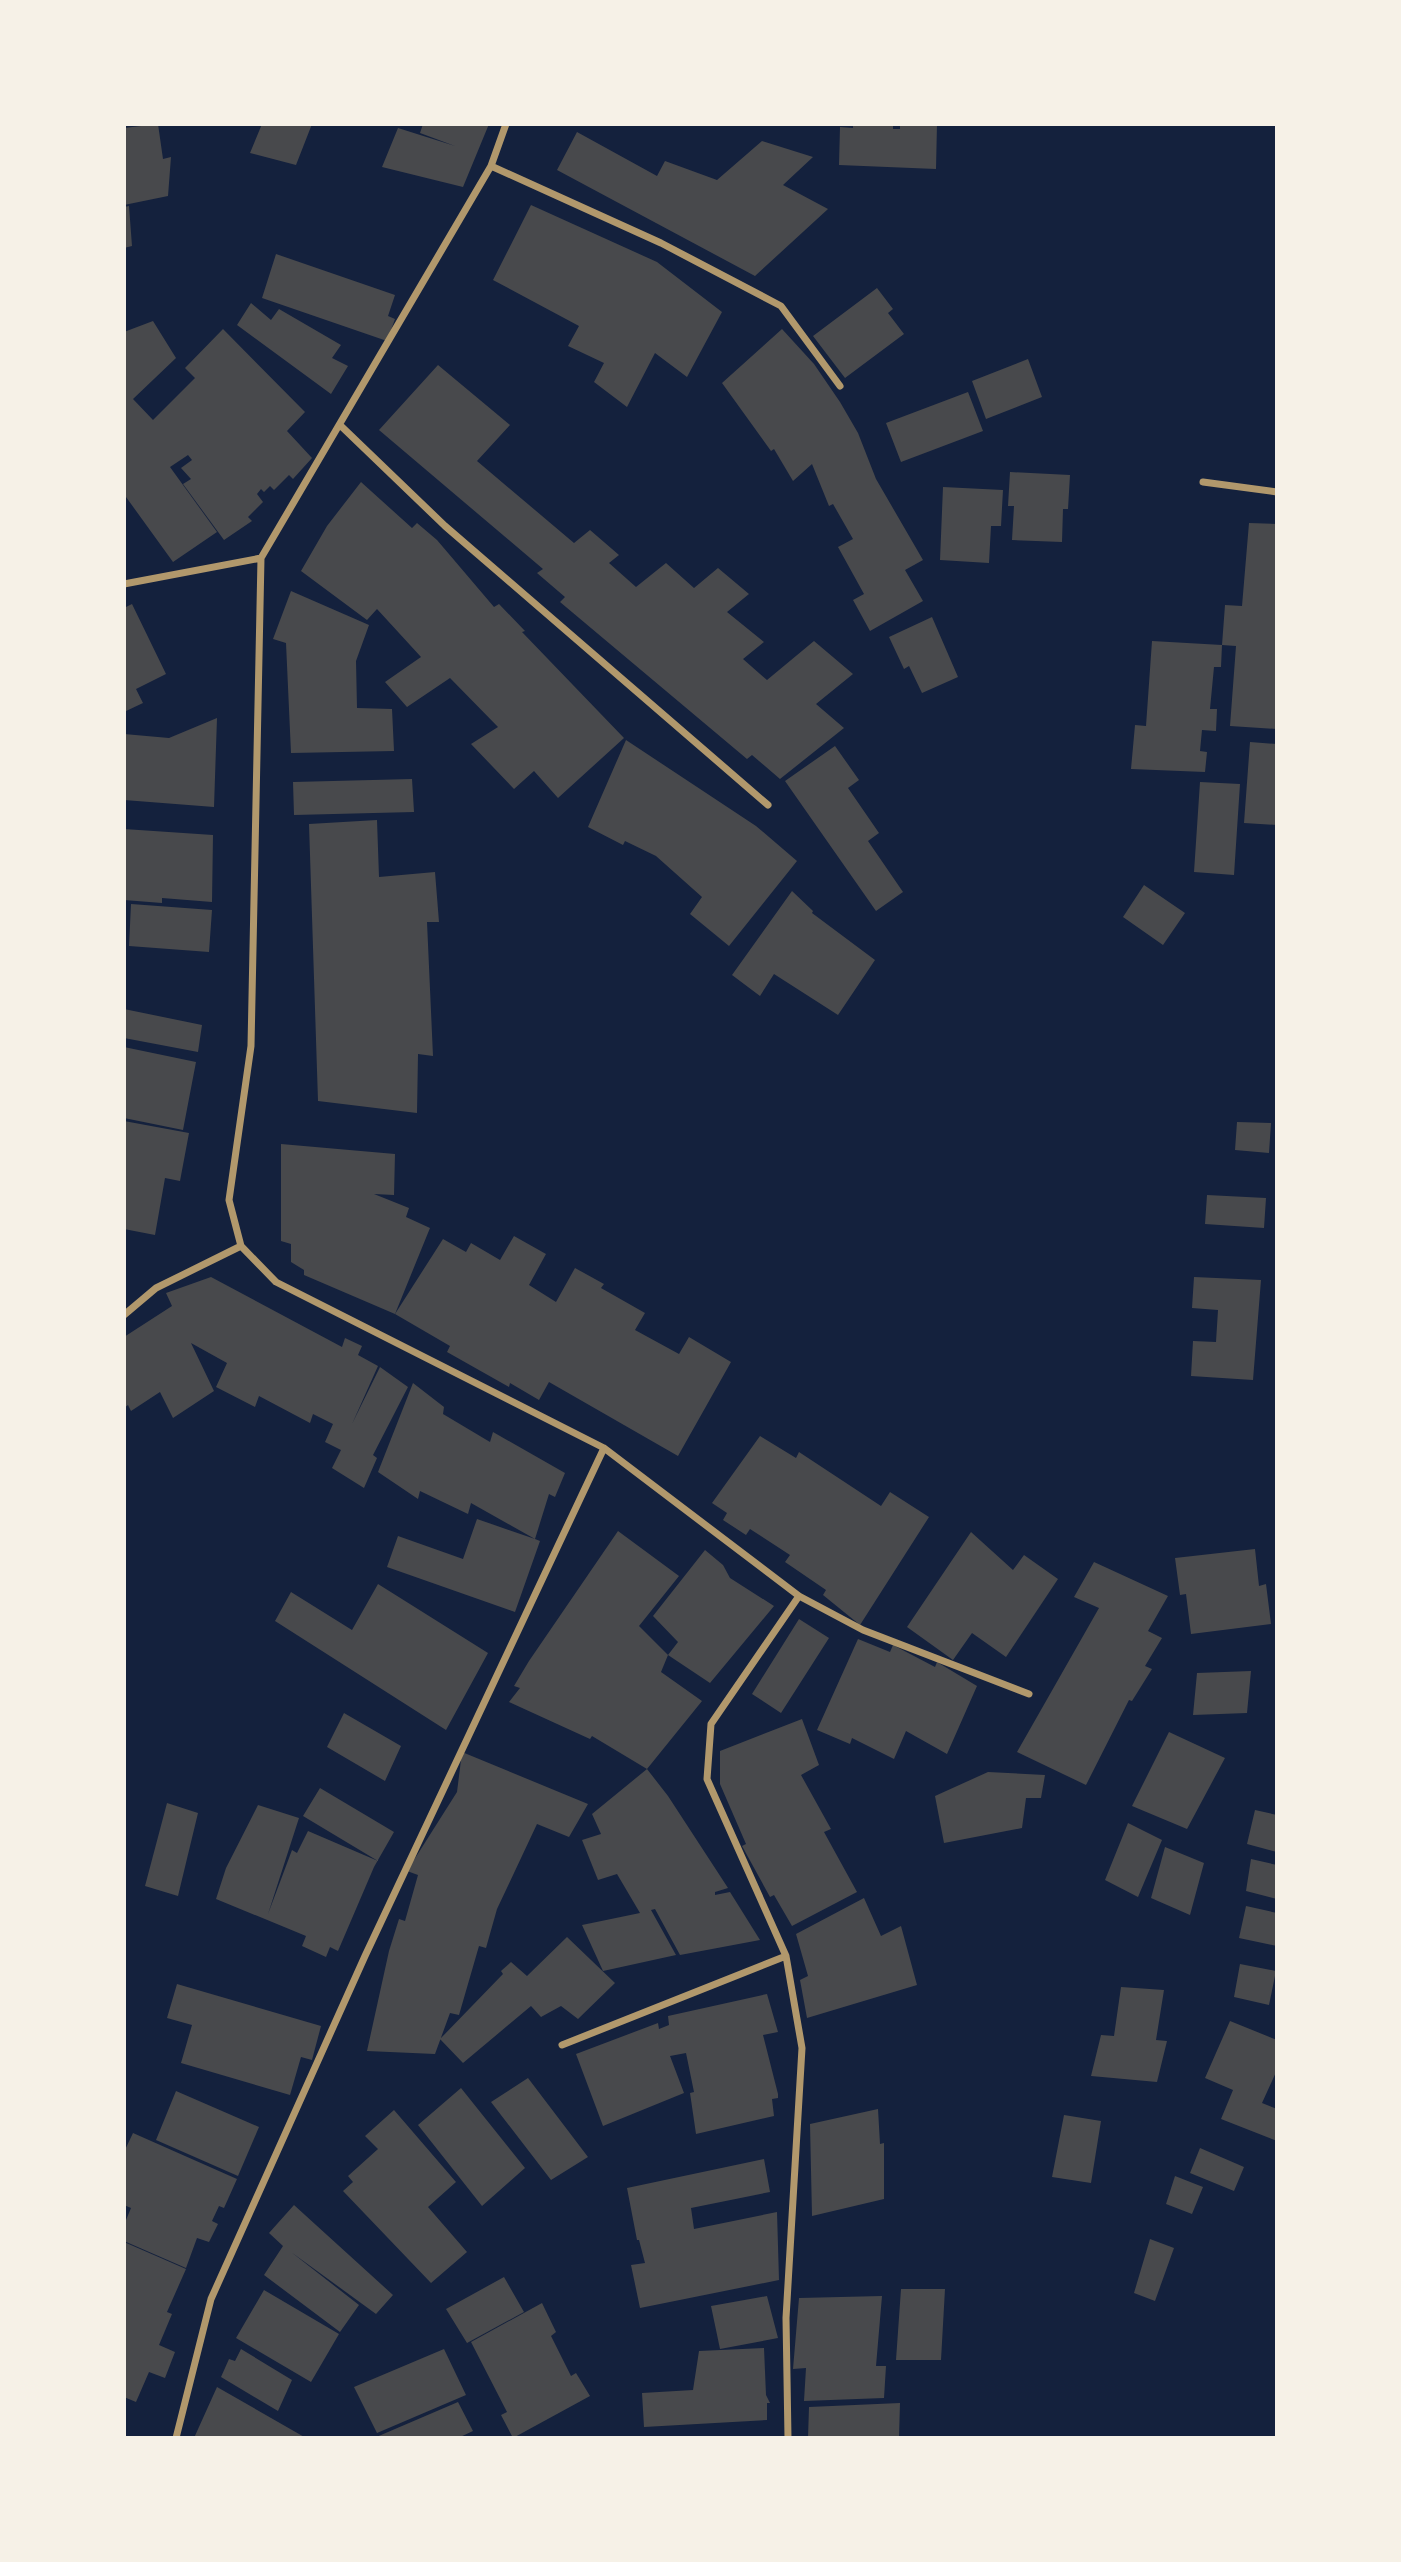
<svg xmlns="http://www.w3.org/2000/svg" width="1401" height="2562" font-family="Quicksand,sans-serif">
<style>
.building{fill:#48494c}
.lines{fill:none;stroke-linecap:round;stroke-linejoin:round}
.minor{stroke:#b1986c;stroke-width:7}
</style>
<rect width="100%" height="100%" fill="#14213d"/>
<!-- building -->
<path class="building" d="M158,124L163,159L171,157L168,196L124,205V128Z
M262,124H312L296,165L250,153Z
M423,124H489L463,187L382,167L398,128L455,146L420,133Z
M853,124H893V129H900V124H937L936,169L839,165L840,127L853,128Z
M577,132L657,176L665,161L717,180L762,141L813,157L783,185L828,209L755,276L557,170Z
M531,205L657,262L722,312L687,377L655,353L627,407L594,382L604,363L568,346L579,326L493,280Z
M129,206L132,246L124,248V207Z
M276,254L395,295L388,316L395,319L387,341L262,298Z
M877,288L893,309L888,313L904,334L845,378L813,336Z
M251,303L271,320L279,309L341,345L332,358L348,366L331,394L237,325Z
M153,321L176,358L133,399L153,420L195,378L185,368L223,329L305,412L287,431L312,458L293,479L289,475L274,490L270,486L264,492L261,489L257,494L263,502L248,517L252,521L224,540L183,484L191,479L181,468L192,460L188,455L170,467L217,532L173,562L126,497L124,499V332Z
M782,329L814,364L840,402L858,433L876,479L923,560L905,570L923,601L870,631L853,600L864,594L838,547L853,539L833,504L829,506L812,464L793,481L774,449L771,451L722,383Z
M1028,359L1042,397L986,419L972,381Z
M438,365L510,425L477,461L574,543L590,530L619,555L609,563L636,587L666,563L694,588L718,568L749,594L727,612L764,642L743,659L767,680L814,641L853,674L816,704L844,728L780,779L752,755L747,759L560,602L565,597L537,573L543,569L379,430Z
M968,392L983,431L901,462L886,423Z
M1010,472L1070,475L1068,509H1063L1062,542L1012,540L1014,506H1008Z
M361,482L412,528L417,523L437,540L494,607L499,604L525,631L522,632L624,738L558,798L534,771L514,789L471,744L498,727L450,678L407,707L385,682L421,657L377,609L367,620L301,571L327,526Z
M943,487L1003,490L1001,526H991L989,563L940,560Z
M1249,523L1277,524V729L1230,726L1236,646L1222,645L1225,605L1242,606Z
M291,591L369,625L356,661L357,708L392,709L394,751L291,753L286,643L273,639Z
M132,604L166,674L136,689L143,703L124,712V608Z
M932,617L958,677L922,693L909,666L904,669L889,637Z
M1152,641L1222,645L1221,667H1214L1210,709H1217L1216,731L1202,730L1200,751L1207,752L1205,772L1131,769L1135,725L1146,726Z
M217,718L214,807L124,800V734L169,738Z
M626,740L756,826L797,861L729,946L690,914L702,897L656,856L625,841L623,845L588,827Z
M1250,742L1277,744V825L1244,823Z
M835,746L859,780L848,788L879,833L868,841L903,892L876,911L785,781Z
M412,779L414,812L294,815L293,782Z
M1200,782L1240,784L1234,875L1194,872Z
M377,820L379,877L435,872L439,922H427L433,1056L418,1054L417,1113L318,1101L309,824Z
M124,829L213,835L212,902L162,898V903L124,900Z
M1144,885L1185,913L1163,945L1123,917Z
M792,891L813,911L812,913L875,960L838,1015L774,974L760,996L732,975Z
M131,904L212,910L209,952L129,946Z
M124,1009L202,1025L198,1052L124,1038Z
M124,1047L196,1062L183,1130L124,1118Z
M124,1121L189,1133L180,1181L165,1178L155,1235L124,1229Z
M1237,1122L1271,1123L1269,1153L1235,1150Z
M281,1144L395,1154L394,1195L374,1194L409,1208L406,1217L430,1228L395,1314L304,1275V1270L291,1262V1244L281,1241Z
M1207,1195L1266,1198L1264,1228L1205,1224Z
M514,1236L546,1254L529,1285L556,1302L575,1268L604,1284L601,1288L645,1313L635,1330L679,1354L689,1337L731,1362L678,1456L549,1382L539,1400L510,1383L509,1387L447,1352L450,1346L395,1314L443,1239L466,1252L471,1243L500,1260Z
M211,1277L342,1347L345,1338L362,1346L358,1355L378,1366L352,1424L380,1367L408,1387L373,1455L377,1458L364,1488L332,1468L341,1450L325,1442L333,1424L313,1414L310,1423L259,1396L255,1407L216,1387L227,1363L191,1343L214,1391L173,1418L160,1392L131,1411L128,1405L124,1408V1337L172,1306L166,1293Z
M1194,1277L1261,1280L1253,1380L1191,1376L1193,1341L1216,1342L1218,1310L1192,1308Z
M413,1383L444,1407L443,1414L490,1442L493,1432L565,1473L555,1497L549,1494L535,1539L540,1541L515,1612L387,1567L398,1536L463,1559L477,1519L535,1539L471,1503L468,1514L420,1491L418,1499L378,1472Z
M760,1436L796,1458L799,1452L881,1506L890,1492L929,1517L860,1625L823,1595L826,1590L785,1562L790,1555L750,1529L746,1535L723,1520L727,1513L712,1503Z
M618,1531L679,1576L639,1626L668,1655L678,1642L653,1616L705,1550L723,1565L730,1578L774,1606L710,1683L668,1655L661,1672L702,1701L647,1769L592,1736L590,1739L509,1702L520,1688L514,1686L529,1661Z
M971,1532L1013,1570L1024,1555L1058,1579L1006,1657L972,1633L953,1660L907,1627Z
M1255,1549L1259,1586L1266,1584L1271,1624L1191,1634L1186,1594L1180,1595L1175,1558Z
M1094,1562L1168,1596L1148,1631L1162,1638L1145,1666L1152,1669L1132,1701L1129,1700L1086,1785L1017,1752L1099,1608L1074,1597Z
M378,1584L488,1653L446,1730L275,1621L291,1592L352,1630Z
M799,1619L829,1638L781,1713L752,1694Z
M858,1639L890,1652L893,1645L935,1667L937,1662L977,1686L947,1754L906,1731L894,1759L852,1738L850,1744L817,1730Z
M1251,1671L1247,1713L1193,1715L1197,1673Z
M344,1713L401,1746L385,1781L327,1747Z
M802,1719L819,1765L801,1775L831,1829L824,1832L857,1892L792,1926L774,1895L770,1897L742,1846L746,1844L720,1784V1751Z
M1169,1732L1225,1758L1187,1829L1132,1806Z
M462,1752L588,1804L569,1837L537,1824L497,1909L486,1948L479,1946L459,2015L450,2013L435,2054L367,2051L389,1951L399,1919L405,1921L418,1875L407,1871L457,1792Z
M647,1769L668,1796L728,1888L715,1892V1895L730,1892L760,1940L680,1955L655,1909L651,1910L676,1955L603,1971L582,1925L640,1913L617,1874L598,1880L582,1840L601,1834L592,1814Z
M988,1772L1045,1775L1041,1798H1026L1022,1828L944,1843L935,1796Z
M320,1788L394,1832L374,1867L338,1951L330,1947L326,1957L302,1946L306,1936L216,1899L226,1868L258,1805L299,1818L268,1914L292,1850L297,1853L308,1831L378,1861L303,1816Z
M167,1803L198,1813L178,1896L145,1886Z
M1255,1810L1277,1815V1852L1247,1844Z
M1128,1823L1162,1840L1138,1897L1105,1880Z
M1165,1847L1204,1863L1190,1915L1151,1898Z
M1251,1859L1277,1865V1899L1246,1891Z
M864,1898L881,1936L901,1926L917,1985L807,2018L800,1980L808,1976L796,1934Z
M1246,1906L1277,1913V1946L1239,1938Z
M567,1937L615,1983L578,2019L561,2006L541,2017L531,2006L463,2063L440,2039L503,1974L501,1971L511,1962L527,1976Z
M1240,1964L1276,1971L1269,2005L1234,1997Z
M177,1984L321,2026L312,2060L301,2057L290,2095L181,2063L192,2025L167,2018Z
M1121,1987L1164,1990L1156,2040L1167,2041L1157,2082L1091,2076L1101,2035L1114,2036Z
M767,1994L778,2032L763,2035L778,2094V2098L772,2099L774,2116L696,2134L690,2093L694,2092L686,2053L670,2056L684,2093L603,2126L576,2054L658,2023L659,2029L669,2025L668,2016Z
M1230,2021L1277,2040V2070L1262,2103L1277,2109V2141L1221,2119L1233,2090L1205,2078Z
M528,2078L588,2157L551,2180L491,2102Z
M461,2088L525,2168L482,2206L418,2125Z
M176,2091L259,2127L238,2176L156,2140Z
M878,2109L880,2144L884,2143V2199L812,2216L810,2124Z
M394,2110L456,2182L428,2207L467,2252L431,2283L343,2191L353,2182L348,2176L378,2149L365,2136Z
M1064,2115L1101,2121L1091,2183L1052,2177Z
M133,2133L237,2179L224,2208L219,2206L212,2221L218,2224L209,2242L197,2238L186,2268L124,2241V2225L131,2208L124,2205V2152Z
M1200,2148L1244,2167L1234,2191L1190,2173Z
M764,2159L770,2192L691,2208L694,2229L777,2212L779,2280L640,2308L631,2265L645,2263L639,2240H637L627,2188Z
M1175,2176L1203,2187L1192,2214L1166,2204Z
M294,2205L393,2295L376,2314L291,2252L359,2305L340,2332L264,2275L283,2246L269,2233Z
M1150,2239L1174,2248L1155,2301L1134,2293Z
M124,2242L186,2269L167,2312L172,2314L159,2345L175,2352L165,2378L149,2372L136,2402L124,2397Z
M504,2277L524,2312L467,2343L446,2309Z
M901,2289H945L941,2360H896Z
M264,2290L339,2334L311,2382L236,2338Z
M767,2296L778,2338L720,2349L711,2306Z
M882,2296L876,2366H886L884,2398L804,2401L806,2368L793,2369L799,2298Z
M542,2303L556,2332L551,2336L571,2376L576,2373L590,2396L513,2438L501,2415L507,2412L471,2342Z
M764,2348L766,2395L770,2403H767V2420L644,2427L642,2393L693,2390L699,2351Z
M241,2349L292,2380L278,2411L221,2377L229,2359L235,2361Z
M444,2349L466,2395L377,2433L354,2387Z
M217,2387L306,2438H194Z
M458,2402L473,2431L458,2438H374Z
M900,2403L899,2438H808L809,2407Z"/>
<g class="lines">
<!-- minor -->
<path class="minor" d="M491,166L661,243L781,306L840,386
M341,426L445,526L768,805
M1203,482L1277,492
M261,558L251,1046L229,1200L241,1246L276,1282L604,1448L799,1596L863,1630L1029,1694
M124,584L261,558L491,166L506,124
M124,1315L156,1288L241,1246
M562,2045L786,1956
M176,2438L211,2299L365,1956L604,1448
M788,2438L786,2318L802,2048L786,1956L707,1779L711,1724L799,1596"/>
</g>
<!-- border -->
<rect width="1401" height="2562" fill="none" stroke="#f6f1e7" stroke-width="252"/>
</svg>
